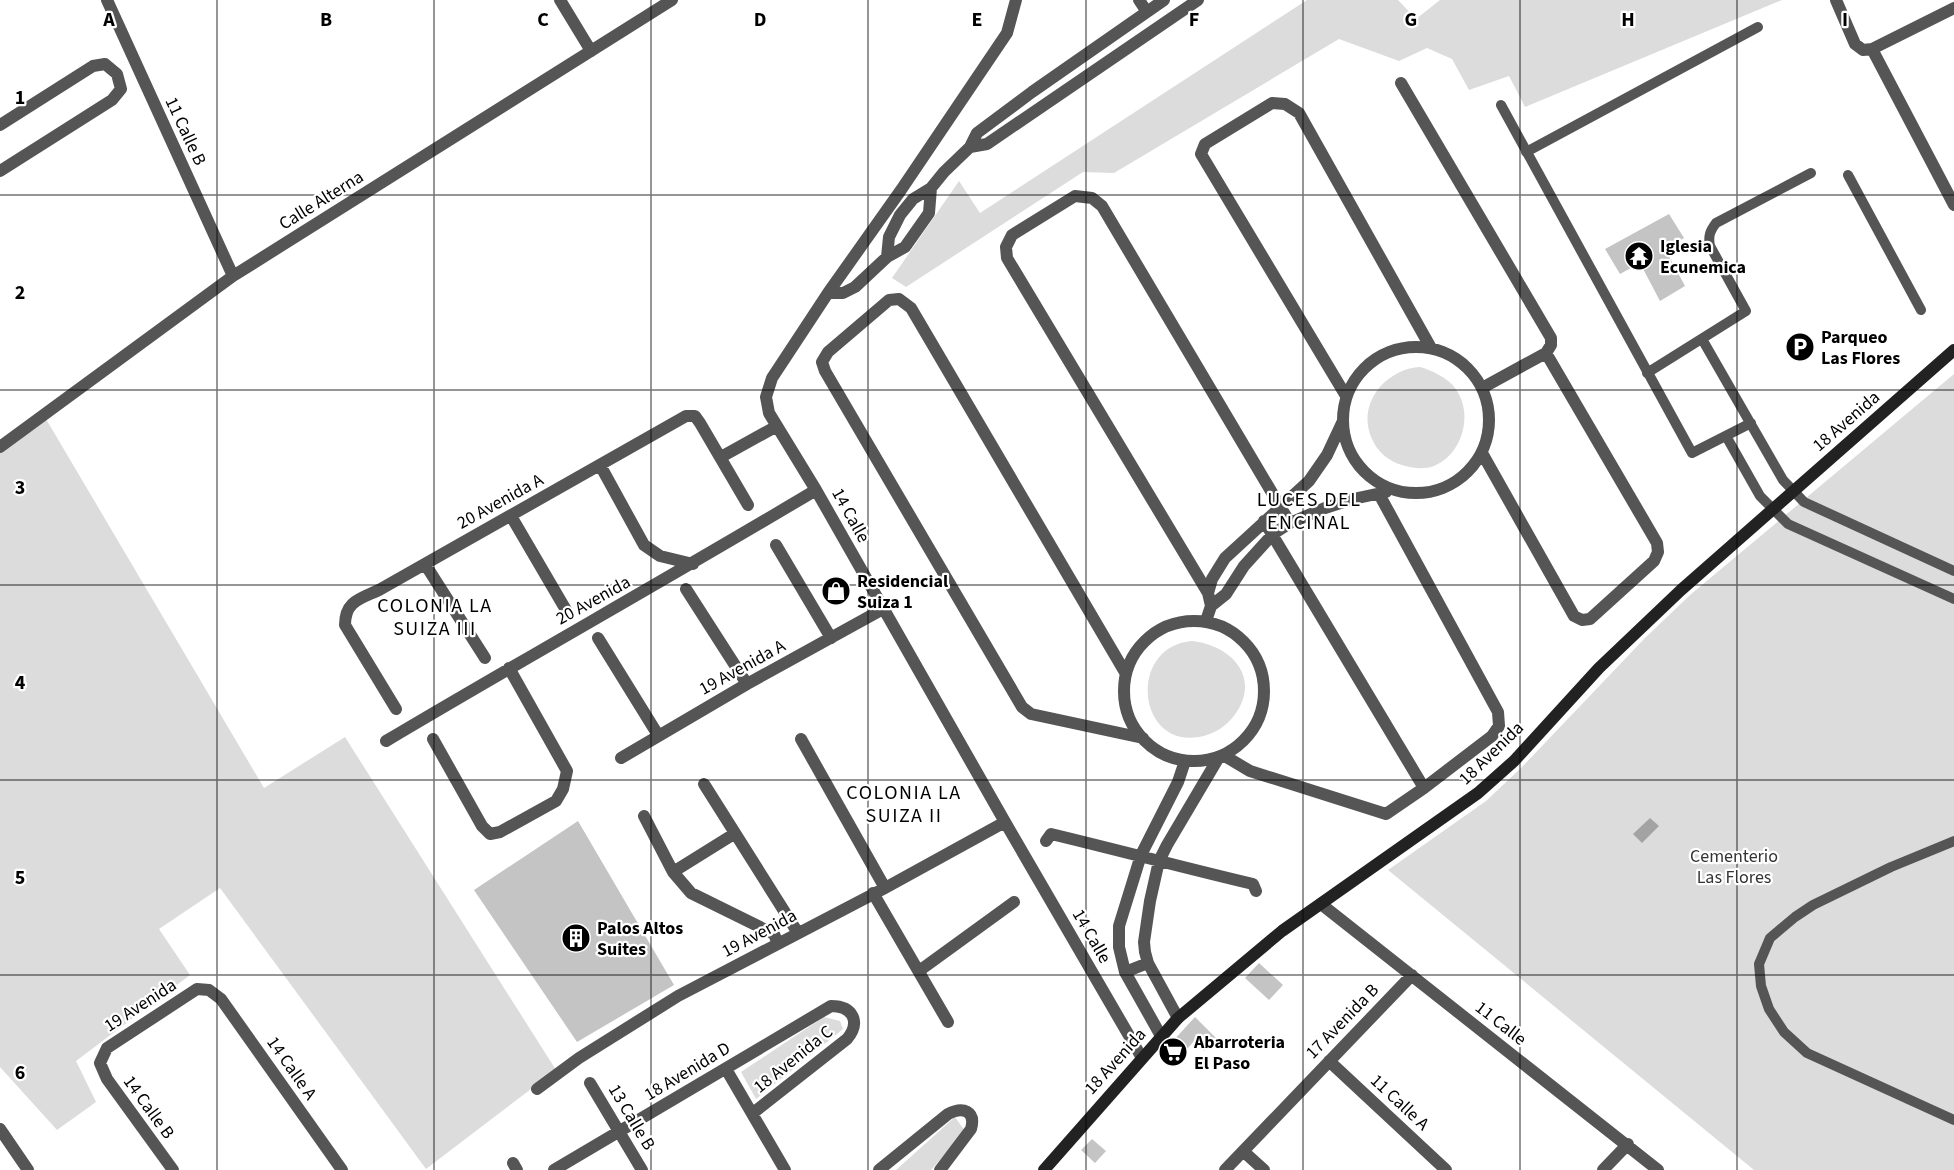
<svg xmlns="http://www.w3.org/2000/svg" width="1954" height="1170" font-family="'Source Sans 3',sans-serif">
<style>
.green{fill:#dcdcdc}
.water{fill:#a3a3a3}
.building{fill:#c4c4c4}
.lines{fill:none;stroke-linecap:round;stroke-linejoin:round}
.lane{stroke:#555;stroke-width:10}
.street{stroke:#555;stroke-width:12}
.secondary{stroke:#222;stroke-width:12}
.grid{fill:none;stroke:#000;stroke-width:1.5;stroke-opacity:0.55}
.labels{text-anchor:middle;stroke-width:4.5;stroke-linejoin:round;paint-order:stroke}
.street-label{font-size:18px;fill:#000;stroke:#fff}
.poi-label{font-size:18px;font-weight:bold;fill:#000;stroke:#fff;text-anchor:start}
.park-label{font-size:18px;fill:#333;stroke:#fff}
.neighbourhood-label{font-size:20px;letter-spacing:1.5px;fill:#000;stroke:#fff}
.grid-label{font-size:20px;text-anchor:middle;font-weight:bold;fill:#000;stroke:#fff;stroke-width:4.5;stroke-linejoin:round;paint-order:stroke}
</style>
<rect width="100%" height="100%" fill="#fff"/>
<!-- green -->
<path class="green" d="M1307,0H1398L1416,19L1440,0H1782L1525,107L1509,76L1469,90L1452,59L1427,48L1399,61L1339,39L1114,173L1083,172L906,287L892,278L959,181L980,213Z
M1420,367C1431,370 1448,378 1455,388C1474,413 1463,454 1434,466C1424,470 1411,468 1402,465C1389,462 1377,451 1372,439C1356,405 1385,369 1420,367Z
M1954,374V1170H1754L1388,870L1486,801L1522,767L1644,639L1690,595Z
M46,419L264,788L345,737L556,1070L426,1169L220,888L159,929L190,975L76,1061L96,1102L57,1130L0,1067V453Z
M1192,641C1230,645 1261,676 1236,713C1227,726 1215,734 1199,737C1136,748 1128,646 1192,641Z
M824,1017L840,1021L843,1029L756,1099L741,1072Z
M955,1117L965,1131L931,1170H896Z"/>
<!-- water -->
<path class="water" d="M1650,818L1659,826L1642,843L1633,834Z"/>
<!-- building -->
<path class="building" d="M1669,214L1684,238L1665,249L1685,286L1660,301L1640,263L1620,274L1605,249Z
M578,821L674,985L577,1042L474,890Z
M1259,963L1283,985L1269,1000L1245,978Z
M1195,1017L1217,1039L1204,1051L1194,1041L1172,1066L1160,1055Z
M1092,1139L1106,1151L1095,1163L1081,1150Z"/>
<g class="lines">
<!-- lane -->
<path class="lane" d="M1501,105L1692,453L1751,423
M1526,152L1758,27
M1848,175L1921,310
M1702,339L1783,480L1804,502L1954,571
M1647,373L1746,311L1710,246C1708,236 1710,231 1716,223L1811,173
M1726,436L1760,496L1788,524L1954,599
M1954,841L1891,867L1813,905L1795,917L1770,938L1759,964L1761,986L1769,1009L1784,1032L1807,1053L1954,1120"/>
<!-- street -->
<path class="street" d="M107,0L233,276
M560,0L591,51
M1016,0L1007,33L901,190L828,293L772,378L766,397L769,413L816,490L1005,822L1142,1058
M1139,0L1147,12
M1836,0L1855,44L1863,50L1872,49L1954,8
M1872,49L1954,205
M1401,83L1551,338V345L1546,353L1482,388
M0,125L93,66L105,64L117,74L121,89L112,100L0,171
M970,147L987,144L1198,0
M887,257L889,237L900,215L913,199L931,188L944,172L970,147L977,133L1032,92L1164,0
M828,293H843L855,287L887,257L905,247L929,213L931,188
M1343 420a73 73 0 1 1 146 0a73 73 0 1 1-146 0Z
M1346,396L1201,154L1205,144L1272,103L1285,104L1299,113L1431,348
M0,447L233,276L672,0
M1482,453L1574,616L1582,620L1590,619L1654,561L1658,552L1657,543L1546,353
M721,457L777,426
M600,465L644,545L660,556L693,564
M511,516L566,610
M1264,521L1424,788
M776,545L831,638
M425,564L485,658
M686,589L747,684
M1208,593L1007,258L1006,247L1012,235L1075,196L1092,198L1102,206L1290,523
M1211,606L1226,594L1244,566L1273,534L1290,523L1325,508L1353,499L1386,492
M1206,621L1211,606L1208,593L1212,579L1225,558L1309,481L1327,455L1342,423
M1124 691a70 70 0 1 1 140 0a70 70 0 1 1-140 0Z
M598,638L658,735
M1126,674L911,308L899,299L889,300L828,352L822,362L825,371L1022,707L1031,714L1143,738
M396,709L345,625C345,601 360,599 379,590L686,416H695L700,423L748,505
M433,739L482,826L490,834L500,832L556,801L563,789L567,771L509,668
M801,739L885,888
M386,741C529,656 674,575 816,490
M1223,755L1250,771L1386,814L1424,788L1492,736L1499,726L1498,712L1379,494
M621,758L747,684L883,609
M704,784L798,933
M644,816L673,872L691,893L774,934L778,944
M1046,841L1051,834C1118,850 1185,868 1253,884L1256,891
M673,872L734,834
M873,893L948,1022
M1321,904L1658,1170
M919,971L1014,902
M1125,972L1148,963
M1178,1018L1148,963L1145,952L1144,942L1150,901L1159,861L1167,845L1219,757
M1161,1036L1125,972L1119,947V926L1141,855L1178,782L1185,761
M1329,1061L1446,1170
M726,1069L785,1170
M590,1083L642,1170
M537,1089L579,1058L678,996L885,888L1005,822
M0,1129L28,1170
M1243,1151L1264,1170
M513,1163L517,1170
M173,1170L107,1079L100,1063L107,1048L197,989L209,990L221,999L342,1170
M554,1170L831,1006C853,1006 861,1022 847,1039L753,1113
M879,1170L948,1114C963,1106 976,1111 971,1129L940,1170
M1225,1170L1412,975
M1603,1170L1628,1144"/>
<!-- secondary -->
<path class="secondary" d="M1044,1170L1178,1018L1282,931L1478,793L1514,761L1599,668L1681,590L1954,350"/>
</g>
<!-- grid -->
<path class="grid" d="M217,0V1170M434,0V1170M651,0V1170M868,0V1170M1086,0V1170M1303,0V1170M1520,0V1170M1737,0V1170M0,195H1954M0,390H1954M0,585H1954M0,780H1954M0,975H1954"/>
<!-- icons -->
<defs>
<g id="temple-disc" transform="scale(1.5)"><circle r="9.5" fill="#000" stroke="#fff"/><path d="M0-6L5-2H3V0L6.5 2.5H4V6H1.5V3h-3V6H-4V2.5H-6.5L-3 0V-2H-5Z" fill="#fff"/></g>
<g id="parking-disc" transform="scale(1.5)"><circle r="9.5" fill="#000" stroke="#fff"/><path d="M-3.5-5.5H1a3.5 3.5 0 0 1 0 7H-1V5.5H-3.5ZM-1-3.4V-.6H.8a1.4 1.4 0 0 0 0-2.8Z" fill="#fff"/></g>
<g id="shop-disc" transform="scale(1.5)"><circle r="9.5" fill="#000" stroke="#fff"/><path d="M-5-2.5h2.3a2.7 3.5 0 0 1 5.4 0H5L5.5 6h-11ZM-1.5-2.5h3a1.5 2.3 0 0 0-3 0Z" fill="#fff"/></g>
<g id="building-disc" transform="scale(1.5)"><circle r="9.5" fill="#000" stroke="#fff"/><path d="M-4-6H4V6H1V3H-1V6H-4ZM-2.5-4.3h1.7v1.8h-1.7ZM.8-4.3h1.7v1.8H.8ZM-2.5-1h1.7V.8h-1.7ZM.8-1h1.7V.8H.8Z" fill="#fff"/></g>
<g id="supermarket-disc" transform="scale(1.5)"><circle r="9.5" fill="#000" stroke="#fff"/><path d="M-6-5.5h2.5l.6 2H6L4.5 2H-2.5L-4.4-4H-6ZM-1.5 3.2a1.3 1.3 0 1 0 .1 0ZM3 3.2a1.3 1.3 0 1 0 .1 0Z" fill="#fff"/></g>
</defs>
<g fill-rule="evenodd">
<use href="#temple-disc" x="1639" y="256"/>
<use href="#parking-disc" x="1800" y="347"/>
<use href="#shop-disc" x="836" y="591"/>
<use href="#building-disc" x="576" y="938"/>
<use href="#supermarket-disc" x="1173" y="1052"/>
</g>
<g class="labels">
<!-- street labels -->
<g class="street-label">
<text transform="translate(186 131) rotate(65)" y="6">11 Calle B</text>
<text transform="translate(321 200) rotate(-32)" y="6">Calle Alterna</text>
<text transform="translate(1846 421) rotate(-41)" y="6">18 Avenida</text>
<text transform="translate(500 501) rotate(-29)" y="6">20 Avenida A</text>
<text transform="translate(851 515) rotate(61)" y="6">14 Calle</text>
<text transform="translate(593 600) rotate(-29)" y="6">20 Avenida</text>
<text transform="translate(742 667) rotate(-29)" y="6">19 Avenida A</text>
<text transform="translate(1491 753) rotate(-44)" y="6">18 Avenida</text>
<text transform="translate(759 933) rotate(-28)" y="6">19 Avenida</text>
<text transform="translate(1092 936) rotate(60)" y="6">14 Calle</text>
<text transform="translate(140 1005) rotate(-33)" y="6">19 Avenida</text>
<text transform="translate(1342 1021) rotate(-46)" y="6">17 Avenida B</text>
<text transform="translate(1501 1023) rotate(38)" y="6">11 Calle</text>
<text transform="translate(793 1059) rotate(-39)" y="6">18 Avenida C</text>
<text transform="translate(1115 1061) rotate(-48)" y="6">18 Avenida</text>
<text transform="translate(292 1068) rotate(55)" y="6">14 Calle A</text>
<text transform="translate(687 1071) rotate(-31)" y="6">18 Avenida D</text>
<text transform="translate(1400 1102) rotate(43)" y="6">11 Calle A</text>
<text transform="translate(149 1107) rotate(54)" y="6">14 Calle B</text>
<text transform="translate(632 1117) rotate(59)" y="6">13 Calle B</text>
</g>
<!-- poi labels -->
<g class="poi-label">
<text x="1660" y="252">Iglesia<tspan x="1660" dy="21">Ecunemica</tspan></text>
<text x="1821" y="343">Parqueo<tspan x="1821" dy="21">Las Flores</tspan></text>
<text x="857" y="587">Residencial<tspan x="857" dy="21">Suiza 1</tspan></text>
<text x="597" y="934">Palos Altos<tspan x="597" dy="21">Suites</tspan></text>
<text x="1194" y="1048">Abarroteria<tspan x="1194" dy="21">El Paso</tspan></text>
</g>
<!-- park labels -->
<g class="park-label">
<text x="1734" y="862">Cementerio<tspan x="1734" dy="21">Las Flores</tspan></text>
</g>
<!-- neighbourhood labels -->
<g class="neighbourhood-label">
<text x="1309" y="506">LUCES DEL<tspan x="1309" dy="23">ENCINAL</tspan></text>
<text x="435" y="612">COLONIA LA<tspan x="435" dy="23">SUIZA III</tspan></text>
<text x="904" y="799">COLONIA LA<tspan x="904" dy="23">SUIZA II</tspan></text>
</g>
</g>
<g class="grid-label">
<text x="109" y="26">A</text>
<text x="326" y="26">B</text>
<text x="543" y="26">C</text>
<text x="760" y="26">D</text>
<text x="977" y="26">E</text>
<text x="1194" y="26">F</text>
<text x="1411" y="26">G</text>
<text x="1628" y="26">H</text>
<text x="1845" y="26">I</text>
<text x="20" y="104">1</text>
<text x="20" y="299">2</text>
<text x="20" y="494">3</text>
<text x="20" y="689">4</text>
<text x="20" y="884">5</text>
<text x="20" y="1079">6</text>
</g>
</svg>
